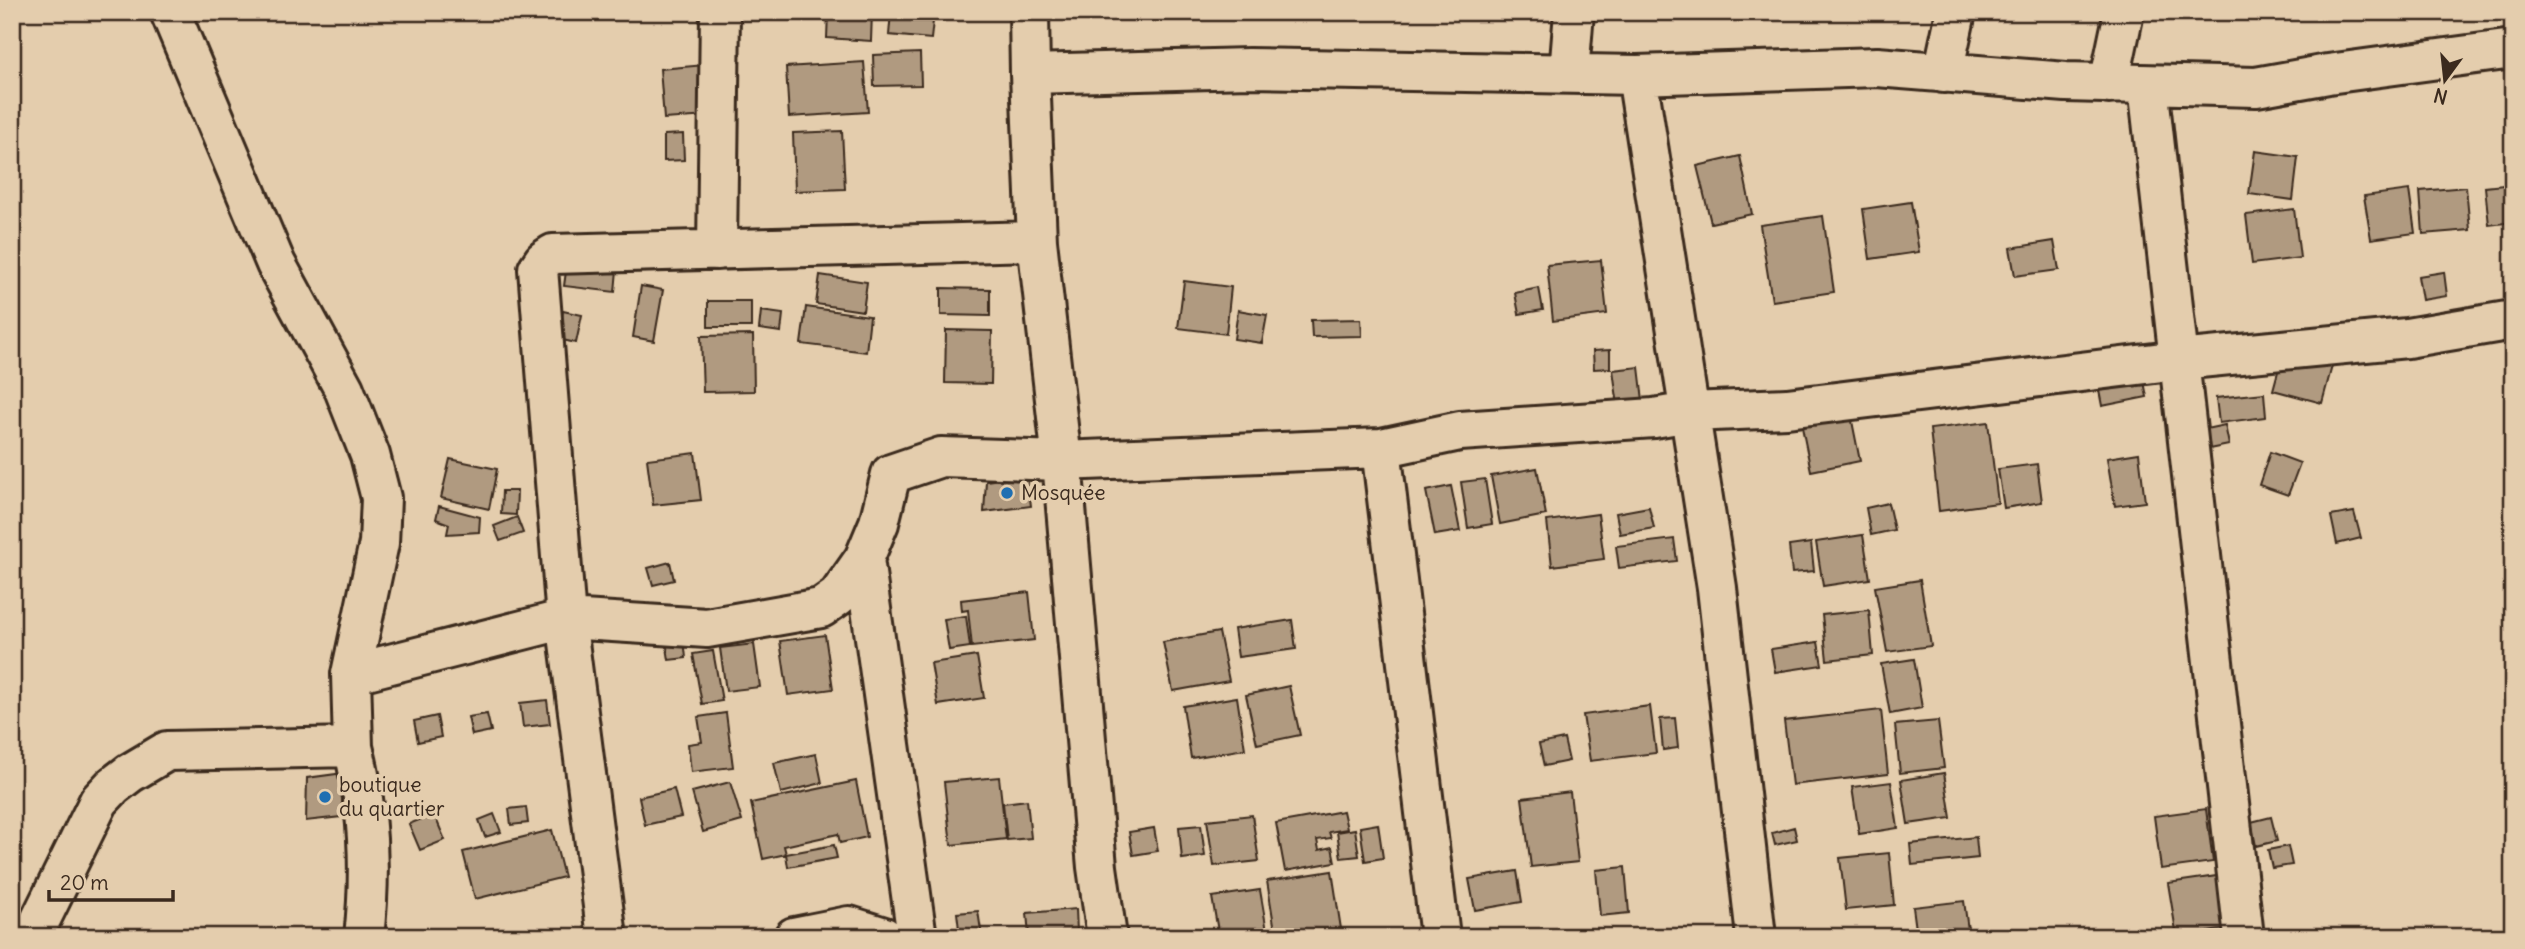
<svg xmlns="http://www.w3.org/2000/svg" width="2525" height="949" font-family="Delius,sans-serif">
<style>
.building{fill:#b09a80;stroke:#3b2a1e;stroke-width:2}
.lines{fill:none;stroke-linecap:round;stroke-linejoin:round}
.minor-casing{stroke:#3b2a1e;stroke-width:44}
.minor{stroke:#e4cdad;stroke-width:38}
.poi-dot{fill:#1f6fb2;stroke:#e4cdad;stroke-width:2.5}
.labels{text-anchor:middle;stroke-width:7;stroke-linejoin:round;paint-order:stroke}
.poi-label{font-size:21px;fill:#3b2a1e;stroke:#e4cdad;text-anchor:start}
</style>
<rect width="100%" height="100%" fill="#e4cdad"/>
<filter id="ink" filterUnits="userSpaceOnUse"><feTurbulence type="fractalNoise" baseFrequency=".0143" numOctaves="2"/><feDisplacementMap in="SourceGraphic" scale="14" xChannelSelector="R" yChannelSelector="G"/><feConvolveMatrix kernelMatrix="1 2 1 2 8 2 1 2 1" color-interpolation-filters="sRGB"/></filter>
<g filter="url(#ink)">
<!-- building -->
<path class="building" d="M828,12H872L871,41L827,38Z
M891,12H934L931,39L889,35Z
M920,53L921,85L874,86L873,55Z
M864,62L868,112L789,117L786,67Z
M705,65L709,116L664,119L660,69Z
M842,131L845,189L795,191L793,133Z
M683,134L684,160L664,161V135Z
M2255,151L2298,157L2293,200L2249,194Z
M1740,156L1752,214L1711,223L1697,166Z
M2513,184V222L2489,225L2485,187Z
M2466,187L2470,230L2423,234L2420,191Z
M2409,190L2415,233L2371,239L2364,196Z
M1911,202L1919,252L1870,259L1863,209Z
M2294,209L2300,258L2252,264L2246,215Z
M1823,216L1834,292L1772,301L1760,225Z
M2054,241L2059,270L2015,276L2010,248Z
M1601,260L1607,314L1553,321L1547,265Z
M567,264L617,270L615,292L564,286Z
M2444,272L2447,296L2422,300L2418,276Z
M820,275L867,282L863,311L816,304Z
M1184,281L1231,287L1226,334L1178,328Z
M641,286L663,290L654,341L633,337Z
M941,288L990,289V316L941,315Z
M1539,288L1543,310L1519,314L1515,293Z
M708,301H751V327H708Z
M806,307L870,316L866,352L801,344Z
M1238,310L1267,315L1262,343L1234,339Z
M563,311L582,315L576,343L558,339Z
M761,311L783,314L781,332L759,329Z
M1361,319L1362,336L1312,337L1311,320Z
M946,330L992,331L991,384L945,383Z
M753,335L754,391L703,392L701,336Z
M1610,350V368L1594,369L1593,351Z
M2283,353L2332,366L2322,403L2273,390Z
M1639,367L1644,409L1619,413L1613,370Z
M2142,371L2147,397L2102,406L2097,380Z
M2264,393L2266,417L2219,423L2216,398Z
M1851,416L1860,461L1811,471L1802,427Z
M1988,422L1998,503L1939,511L1930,429Z
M2225,425L2229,445L2204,450L2201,430Z
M2270,452L2300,463L2288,495L2259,485Z
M695,453L701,500L653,505L647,459Z
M2139,453L2145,502L2115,506L2107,458Z
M450,459L497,469L489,509L441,498Z
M2037,464L2042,502L2004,508L1998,469Z
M1537,468L1546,515L1500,524L1491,476Z
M1027,475L1031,506L984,512L986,481Z
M1485,479L1492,524L1468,528L1461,482Z
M1451,486L1460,531L1435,535L1426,491Z
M502,491H517L516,515L501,514Z
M1888,503L1894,530L1871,535L1866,508Z
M439,506L480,517L479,532L447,534L449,524L436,519Z
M1649,507L1654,528L1620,534L1616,513Z
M2354,512L2361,538L2337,544L2331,516Z
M1598,514L1604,559L1552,566L1547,521Z
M517,517L523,533L500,541L494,526Z
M1863,535L1870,579L1823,586L1816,542Z
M1674,539L1677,561L1619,568L1616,546Z
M1811,543L1814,571L1792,573L1789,546Z
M670,562L674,580L653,585L648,568Z
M1920,580L1931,646L1887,652L1875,587Z
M1029,592L1034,640L972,647L968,610L962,611L961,600Z
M1869,610L1873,655L1827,660L1822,615Z
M966,616L970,647L949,650L944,619Z
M1292,620L1296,649L1238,657L1234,629Z
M1219,632L1229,681L1173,691L1163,642Z
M825,635L833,689L788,695L780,641Z
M684,639L686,658L669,660L666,641Z
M1818,642L1822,665L1775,672L1771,649Z
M754,644L760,687L726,691L720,648Z
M713,651L722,701L702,704L693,654Z
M977,656L984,698L938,705L931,663Z
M1914,659L1922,708L1890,714L1881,664Z
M1289,686L1300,735L1257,744L1246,695Z
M1237,697L1245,749L1191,758L1183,706Z
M547,700L550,724L523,727L520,703Z
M1650,706L1656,753L1590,761L1583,715Z
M1881,710L1888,774L1792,785L1784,721Z
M726,713L733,767L691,772L688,744L702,742L698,717Z
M487,714L491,731L472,735L468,717Z
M437,716L441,737L418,742L414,721Z
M1675,718L1678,748L1663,750L1660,719Z
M1938,721L1944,768L1900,773L1895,725Z
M1564,739L1569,761L1544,766L1539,744Z
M816,754L822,783L781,793L774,763Z
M344,773L341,817L306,821L307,778Z
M1944,773L1951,818L1908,824L1901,780Z
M999,777L1006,839L951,845L944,782Z
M856,781L867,837L840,843L838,834L784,846L786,854L763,859L751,803Z
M730,782L742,821L703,832L692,792Z
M1891,782L1898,828L1859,834L1852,787Z
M674,789L681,817L645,825L639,797Z
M1570,792L1578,862L1531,867L1522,798Z
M1027,800L1031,838L1007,840L1003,803Z
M526,807L528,823L511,825L509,809Z
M2206,809L2213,862L2161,869L2154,816Z
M1343,811L1347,829L1329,832L1331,838L1317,840L1319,850L1332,847L1335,862L1285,871L1276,823Z
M434,814L445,840L420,850L409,824Z
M494,814L501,832L485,837L479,820Z
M1252,815L1259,861L1214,866L1207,820Z
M2271,817L2277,841L2256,846L2251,822Z
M1378,824L1383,858L1365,861L1360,827Z
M1201,825L1205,856L1182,859L1179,827Z
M1794,827L1797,840L1775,845L1772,833Z
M1154,828L1158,851L1133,855L1129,832Z
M1355,829L1359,856L1341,858L1337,832Z
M552,830L564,877L475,899L463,852Z
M1976,837L1978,858L1912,865L1910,844Z
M834,845L837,858L788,867L786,854Z
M2288,846L2292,865L2272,868L2268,850Z
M1889,853L1894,905L1846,910L1840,858Z
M1625,867L1629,913L1600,916L1596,870Z
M1332,871L1341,929L1276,937L1267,881Z
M1517,871L1522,902L1475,910L1469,879Z
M2217,876L2226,929L2177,937L2168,883Z
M1260,890L1267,931L1235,937H1219L1212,897Z
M1964,901L1969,937H1917L1913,907Z
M1076,909L1077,932L1029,936L1027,913Z
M978,911L982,937H960L957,913Z"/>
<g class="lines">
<!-- minor casing -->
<g class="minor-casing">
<path id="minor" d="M170,12L276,264L344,389L370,455L381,498L379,543L351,674
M1029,12L1030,74
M1569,73L1574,12
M1943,73L1956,12
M1637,75L1717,588L1756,937
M2109,84L2124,12
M2148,85L2244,937
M717,250L720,12
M1381,448L1440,937
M864,559L917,937
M353,747C369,809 371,874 364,937
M32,937L99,801L113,786L130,773L167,751L353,747L351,674L566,619L707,628L821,608L838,596L864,559L879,523L891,474L941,457L1062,461L1381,448L1460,431L1654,418L1689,412L1787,408L2179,360L2407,338L2513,320
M607,937L566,619L538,269L544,260L553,254L1037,241
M794,937L849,926L884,937
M1107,937L1097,867L1062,461L1037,241L1030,74L1249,68L1637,75L1877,67L2066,82L2256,87L2328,74L2513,49"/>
</g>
<!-- minor -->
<use href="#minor" class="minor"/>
</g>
</g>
<!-- markers -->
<g class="poi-dot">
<circle cx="1007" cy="493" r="7"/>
<circle cx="325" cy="797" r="7"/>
</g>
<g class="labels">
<!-- poi labels -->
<g class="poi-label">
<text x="1021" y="500">Mosquée</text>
<text x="339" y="792">boutique<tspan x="339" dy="24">du quartier</tspan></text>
</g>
</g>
<!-- margin -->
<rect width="2525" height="949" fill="none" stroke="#e4cdad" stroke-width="42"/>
<rect x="21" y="21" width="2483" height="907" fill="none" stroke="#3b2a1e" stroke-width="2.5" filter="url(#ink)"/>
<!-- north arrow -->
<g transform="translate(2445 80) rotate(195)" stroke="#e4cdad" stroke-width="5" paint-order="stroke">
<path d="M0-5L12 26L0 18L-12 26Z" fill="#3b2a1e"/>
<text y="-10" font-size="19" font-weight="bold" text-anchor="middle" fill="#3b2a1e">N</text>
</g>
<!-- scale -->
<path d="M49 890v10h124v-10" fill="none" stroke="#3b2a1e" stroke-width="3.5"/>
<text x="60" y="890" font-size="21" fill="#3b2a1e" stroke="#e4cdad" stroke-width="5" paint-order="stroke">20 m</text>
</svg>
